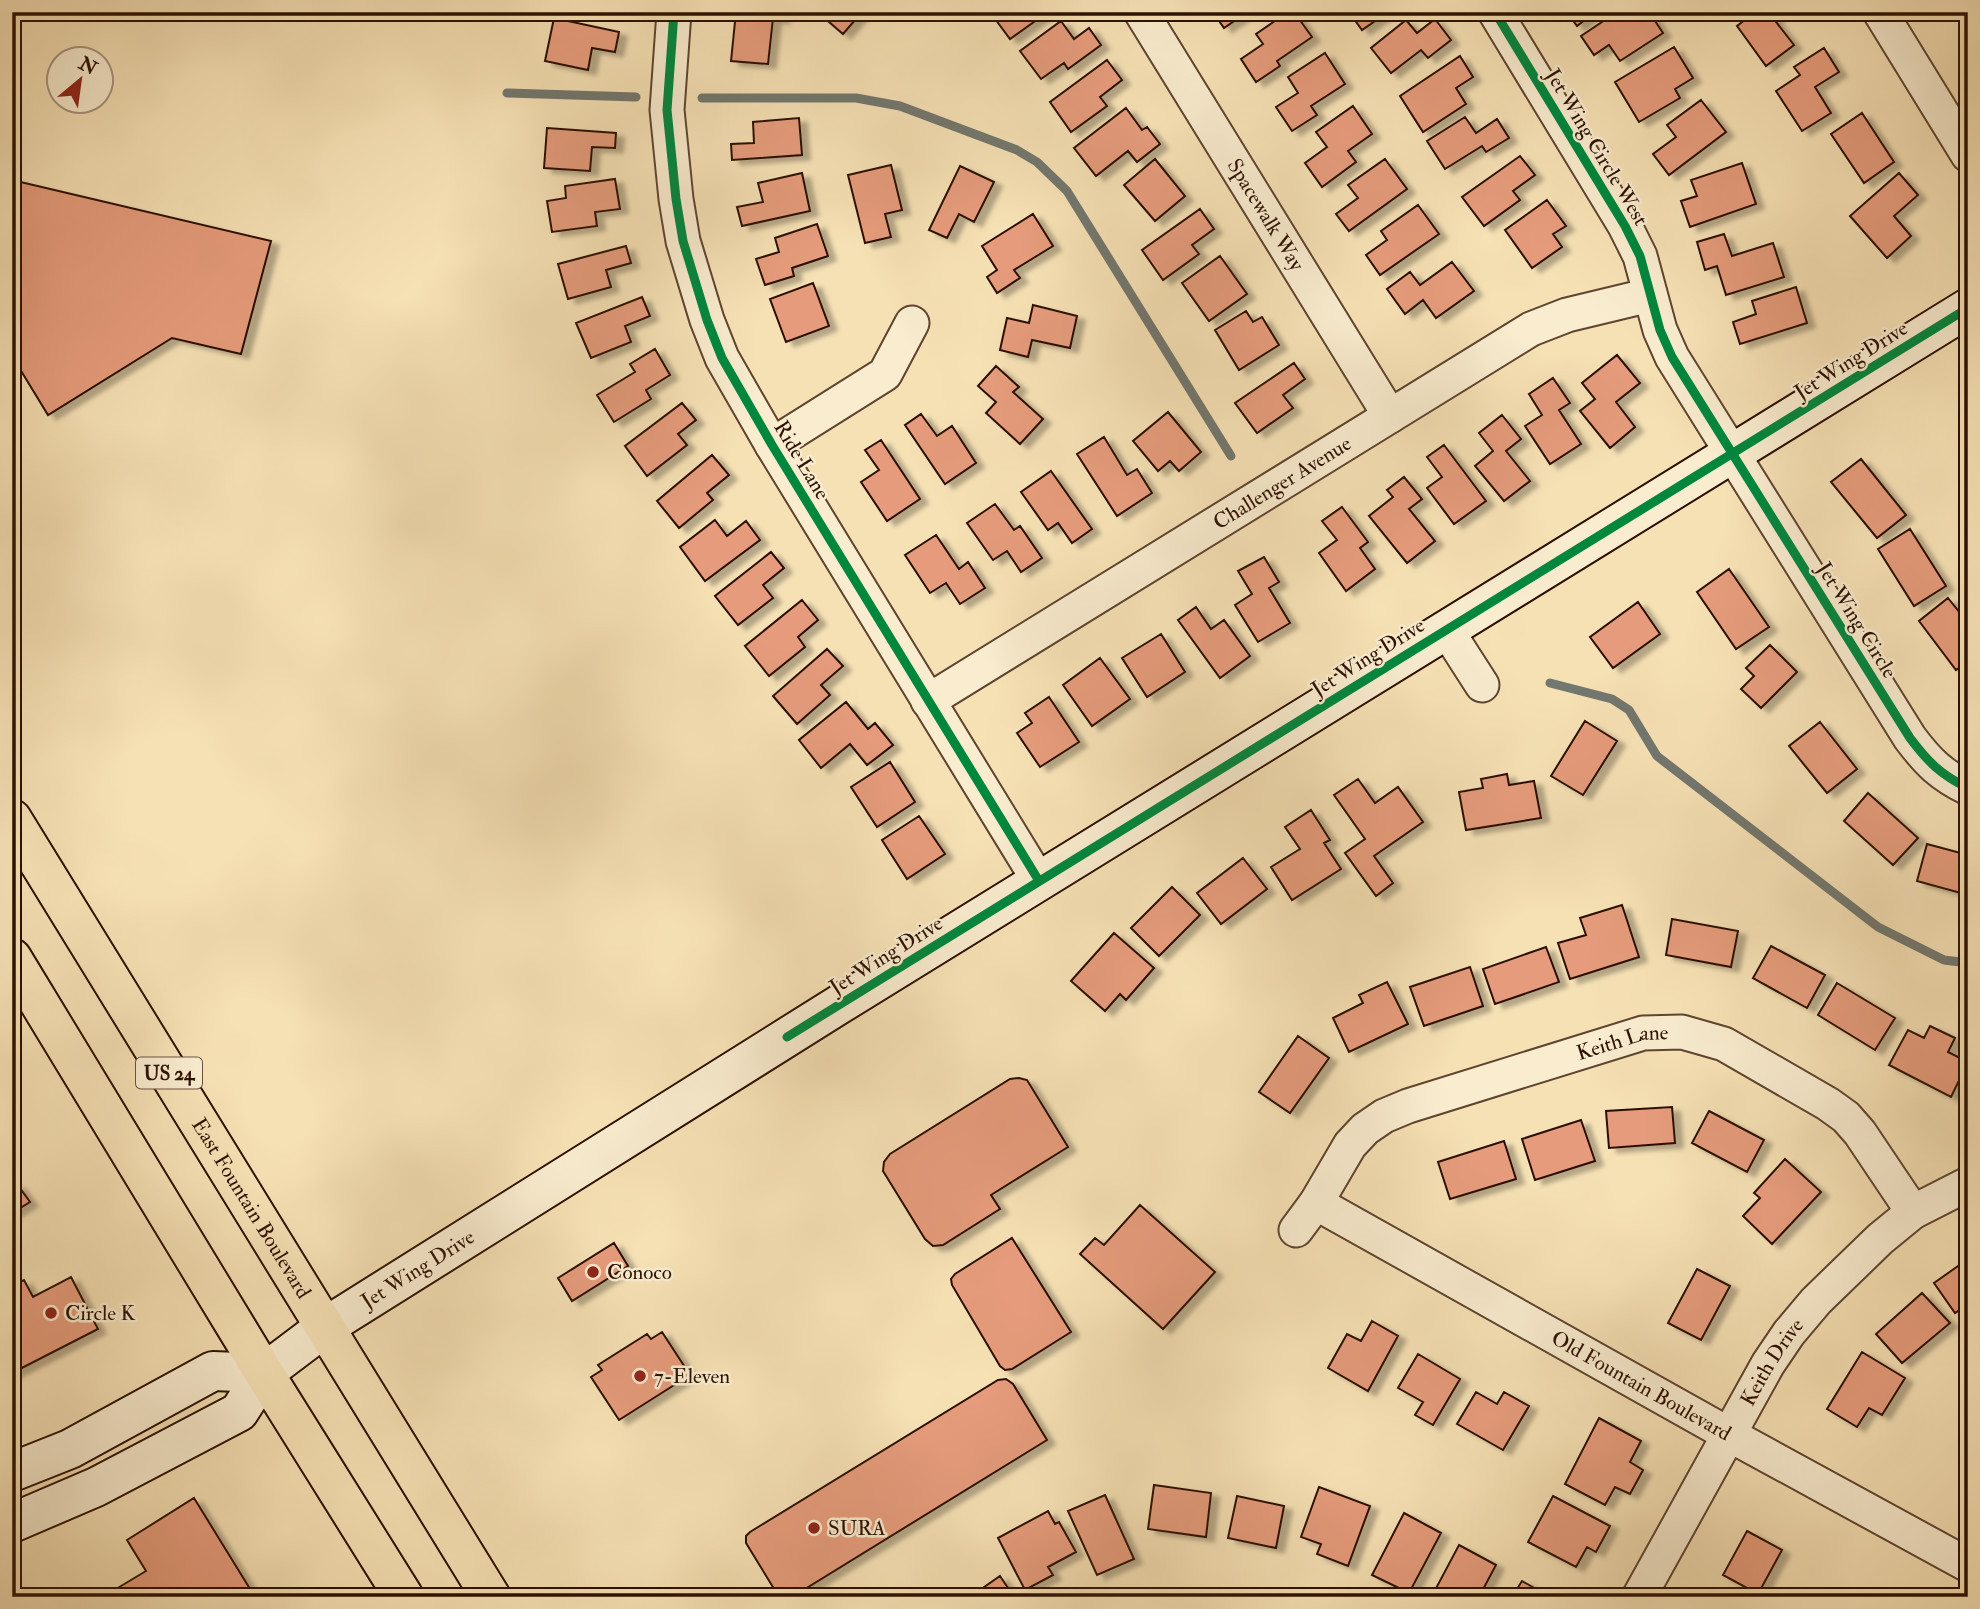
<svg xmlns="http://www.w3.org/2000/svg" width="1980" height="1609" font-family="'IM FELL Double Pica',serif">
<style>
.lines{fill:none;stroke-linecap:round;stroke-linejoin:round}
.stream{stroke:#72776f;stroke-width:9}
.building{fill:#e69c7b;stroke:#2c1002;stroke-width:2;filter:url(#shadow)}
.street-casing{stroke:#5e442f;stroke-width:37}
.secondary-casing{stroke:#2c1002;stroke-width:42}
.highway-casing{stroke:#2c1002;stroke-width:42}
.street{stroke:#f9eccf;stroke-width:33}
.secondary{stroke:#f9eccf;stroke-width:38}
.highway{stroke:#f6e1b5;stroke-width:38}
.cycleway-casing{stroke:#f9eccf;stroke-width:13}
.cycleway{stroke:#00873e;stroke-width:9}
.poi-dot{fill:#8f2418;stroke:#f9eccf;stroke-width:2.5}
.labels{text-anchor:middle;stroke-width:5;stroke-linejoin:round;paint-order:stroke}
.shield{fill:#f9eccf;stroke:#6a5240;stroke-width:2}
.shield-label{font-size:19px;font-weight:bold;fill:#2c1002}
.street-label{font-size:21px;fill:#2c1002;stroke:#f9eccf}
.poi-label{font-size:21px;fill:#2c1002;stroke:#f9eccf;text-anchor:start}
</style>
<defs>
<filter id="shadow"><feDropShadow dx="8" dy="4.5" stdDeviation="2" flood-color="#0004"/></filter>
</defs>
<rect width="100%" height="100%" fill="#f6e1b5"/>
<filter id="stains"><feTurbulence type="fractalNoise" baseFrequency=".00286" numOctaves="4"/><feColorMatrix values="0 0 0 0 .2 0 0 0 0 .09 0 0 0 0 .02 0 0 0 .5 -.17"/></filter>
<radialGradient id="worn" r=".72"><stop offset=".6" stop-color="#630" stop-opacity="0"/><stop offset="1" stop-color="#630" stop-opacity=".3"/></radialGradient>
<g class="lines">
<!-- stream -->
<path class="stream" d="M507,93L636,97
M702,98H856L900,106L1017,150L1037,162L1067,191L1231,456
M1550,683L1612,699L1629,710L1657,756L1878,927L1944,960L1968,963"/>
</g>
<!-- building -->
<path class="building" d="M736,12H782L781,19L773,18L768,64L731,61Z
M823,12H862L843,34L821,15Z
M990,12H1044L1045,14L1010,39Z
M1213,12H1247L1224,28Z
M1288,12H1294L1312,37L1277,61L1280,66L1256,82L1241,59L1263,44L1256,34Z
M1349,12H1388L1362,30Z
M1567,12H1595L1577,26Z
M1617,12H1649L1663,33L1620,61L1609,45L1594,55L1581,36Z
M1755,12H1781L1773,18L1794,45L1766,66L1737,26Z
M554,18L619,32L615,52L592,48L588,70L545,61Z
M1435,19L1451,40L1428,58L1421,50L1391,73L1371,48L1406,20L1417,33Z
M1061,21L1074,39L1089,28L1101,45L1068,69L1064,63L1041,79L1020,51Z
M1674,47L1693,78L1675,89L1680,98L1639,122L1615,82Z
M1824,48L1839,72L1815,87L1831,113L1802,131L1776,91L1800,75L1794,67Z
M1325,53L1345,84L1311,106L1317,115L1292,131L1276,107L1298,93L1288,77Z
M1460,56L1473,77L1456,88L1466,104L1423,132L1400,96Z
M1107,60L1122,80L1100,97L1107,106L1071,132L1050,102Z
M1701,100L1726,132L1669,175L1653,154L1676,137L1667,125Z
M1353,106L1372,134L1348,151L1356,162L1322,187L1305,163L1327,147L1316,132Z
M1126,108L1142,130L1147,127L1160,144L1137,162L1128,151L1096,176L1074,148Z
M1862,113L1894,162L1864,183L1831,134Z
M1465,117L1476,133L1497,119L1509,138L1486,152L1482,146L1445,169L1427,141Z
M799,118L802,155L732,160L731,144L754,143L753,122Z
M547,128L616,133L615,148L592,147L590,171L544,168Z
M1520,156L1535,175L1513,191L1520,200L1484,226L1462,197Z
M1155,159L1185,196L1155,221L1124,185Z
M1385,159L1407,189L1349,231L1336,214L1358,198L1348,185Z
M1742,163L1756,204L1690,227L1681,201L1697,196L1691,180Z
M891,165L902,210L885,214L891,237L865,243L848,175Z
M960,166L994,182L974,222L959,214L947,238L929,230Z
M802,173L810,211L742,226L737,207L763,202L758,183Z
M1899,173L1918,195L1894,216L1911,236L1887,258L1850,216Z
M615,179L620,209L595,212L597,226L552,232L547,201L566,198L565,186Z
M12,180L271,241L241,354L172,338L48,415L12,356Z
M1547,200L1566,226L1553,234L1562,247L1532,268L1505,230Z
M1418,205L1439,234L1380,275L1366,255L1387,240L1381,231Z
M1200,209L1214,229L1192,245L1199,254L1163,280L1142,250Z
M1033,214L1053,246L1014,270L1020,278L997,293L987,277L997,270L982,246Z
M817,224L828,256L792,268L794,276L765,285L756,259L779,252L775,238Z
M1724,234L1732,256L1773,243L1784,277L1726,295L1717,266L1705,270L1697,242Z
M626,246L631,263L606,270L611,287L568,299L558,264Z
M1220,256L1247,294L1209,321L1182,283Z
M1452,262L1474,291L1436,318L1423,300L1405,314L1387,289L1410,272L1420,285Z
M813,283L829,326L786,342L770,299Z
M1796,287L1807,323L1740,344L1733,322L1756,314L1752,301Z
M642,297L650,316L625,326L631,342L591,358L576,323Z
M1033,305L1077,316L1070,348L1032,340L1028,357L1000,350L1007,318L1029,323Z
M1246,311L1253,322L1262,317L1279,345L1239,370L1215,330Z
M655,349L670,375L646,390L651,399L614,422L597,395L635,372L630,364Z
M1617,355L1640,383L1616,402L1635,427L1610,448L1580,411L1595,399L1582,383Z
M1294,363L1305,379L1283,395L1293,408L1257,433L1235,403Z
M996,366L1019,387L1013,392L1043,419L1020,444L986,413L996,402L978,386Z
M1553,378L1570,403L1559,410L1581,444L1550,464L1525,426L1542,415L1529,394Z
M682,403L696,420L678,434L687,445L647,476L625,446Z
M1168,412L1201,452L1179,471L1170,461L1158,471L1133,441Z
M921,414L937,436L952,426L976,463L945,484L905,425Z
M1502,415L1521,439L1506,451L1530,481L1504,501L1475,466L1493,451L1479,433Z
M1104,437L1127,475L1137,469L1152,493L1117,516L1077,454Z
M881,440L920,499L887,521L861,482L879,470L865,450Z
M1444,445L1486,501L1454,524L1427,488L1442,477L1427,457Z
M712,455L729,475L707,493L713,500L679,528L657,501Z
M1861,459L1906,515L1877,538L1831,482Z
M1051,471L1092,529L1072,543L1058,523L1048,530L1021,492Z
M1404,477L1422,499L1409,509L1435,541L1407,563L1369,516L1393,497L1387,490Z
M995,504L1014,530L1020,526L1042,558L1021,572L1007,551L993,560L967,523Z
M1342,507L1368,542L1360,548L1375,569L1346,591L1319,553L1337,540L1322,521Z
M715,520L727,536L746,521L760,540L705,581L680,547Z
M1910,529L1946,586L1914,606L1878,549Z
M936,535L959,569L968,562L985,588L960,604L946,583L930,593L905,555Z
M771,552L784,568L763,585L773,598L738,625L715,596Z
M1264,557L1279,582L1269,588L1290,623L1258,642L1235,605L1252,594L1238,571Z
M1729,569L1769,627L1736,649L1697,592Z
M1948,598L1968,623V661L1956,670L1919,621Z
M802,600L818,620L798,637L805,647L769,676L745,646Z
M1638,602L1660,634L1613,668L1590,637Z
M1196,607L1211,629L1224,620L1250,656L1220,678L1178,620Z
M1161,634L1185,672L1147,697L1122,658Z
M1770,645L1797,672L1761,708L1741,689L1754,676L1746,668Z
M827,649L843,666L821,685L830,695L797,724L773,696Z
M1100,658L1130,699L1092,726L1063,685Z
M1049,697L1079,742L1040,767L1017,733L1032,723L1025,713Z
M846,702L868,729L875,723L893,745L867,765L850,744L821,768L799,740Z
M1585,721L1617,741L1583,795L1551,776Z
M1820,722L1857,769L1827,793L1789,746Z
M890,762L915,802L877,827L851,787Z
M1507,774L1509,785L1534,781L1541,818L1466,830L1459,792L1483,788L1481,779Z
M1358,779L1375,803L1398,787L1423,822L1374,856L1393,883L1376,896L1345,853L1365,839L1334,795Z
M1868,793L1918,838L1893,865L1844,821Z
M1311,810L1330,840L1324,843L1341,869L1292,900L1271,867L1300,849L1285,827Z
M919,816L945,854L907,879L882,840Z
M1927,844L1968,855V895L1917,881Z
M1243,858L1267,889L1221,924L1197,893Z
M1172,887L1200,915L1159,956L1131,928Z
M1622,905L1639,957L1570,979L1558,943L1586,935L1580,918Z
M1672,919L1738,931L1731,967L1666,955Z
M1114,933L1154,968L1126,1000L1120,994L1105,1011L1071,981Z
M1771,946L1825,975L1807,1008L1753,978Z
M1546,947L1559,982L1495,1004L1483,969Z
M1470,967L1483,1006L1424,1026L1410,987Z
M1387,982L1408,1024L1349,1052L1333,1018L1363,1003L1359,995Z
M1837,983L1895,1018L1875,1050L1818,1015Z
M1930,1026L1955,1038L1948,1052L1968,1062L1951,1097L1889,1065L1908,1030L1924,1038Z
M1298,1036L1329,1058L1290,1113L1259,1092Z
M1019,1078L1027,1080L1068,1147L991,1195L1000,1209L943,1245L933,1246L925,1239L883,1171L884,1162L890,1154L1010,1079Z
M1672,1107L1675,1143L1609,1148L1606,1111Z
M1709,1111L1764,1140L1747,1172L1692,1143Z
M1581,1120L1595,1161L1535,1180L1522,1139Z
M1504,1141L1516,1179L1450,1199L1438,1162Z
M1785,1159L1821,1192L1772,1244L1743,1216L1760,1198L1754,1193Z
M17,1184L30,1202L12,1213V1187Z
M1140,1205L1215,1272L1163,1329L1080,1254L1095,1238L1104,1245Z
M1012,1238L1071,1332L1012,1369L1005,1370L1000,1366L952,1285L951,1279L955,1274Z
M614,1243L628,1266L572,1301L558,1278Z
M1968,1259V1304L1955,1313L1934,1283Z
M1697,1269L1730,1286L1701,1340L1668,1323Z
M71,1277L98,1329L12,1373V1286L24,1280L33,1297Z
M1922,1293L1950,1323L1902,1363L1876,1334Z
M1372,1321L1398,1336L1368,1391L1328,1368L1347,1334L1361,1341Z
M662,1332L690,1375L619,1420L591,1377L602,1370L598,1365L647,1334L651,1339Z
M1862,1352L1905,1378L1882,1415L1869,1408L1857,1427L1827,1409Z
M1418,1354L1460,1379L1433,1425L1415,1415L1423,1402L1398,1388Z
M1006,1379L1013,1384L1047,1440L792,1597H779L746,1543V1536L750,1532L998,1380Z
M1476,1392L1497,1404L1504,1392L1529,1406L1503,1450L1457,1424Z
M1599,1418L1641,1441L1630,1462L1643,1470L1630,1494L1615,1487L1605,1505L1565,1484Z
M1154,1485L1211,1493L1206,1537L1148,1529Z
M1319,1487L1370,1506L1348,1566L1317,1554L1321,1544L1301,1537Z
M1105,1495L1134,1559L1097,1575L1068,1511Z
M1237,1496L1284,1506L1276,1548L1228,1538Z
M1553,1496L1610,1526L1596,1552L1587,1547L1576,1567L1528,1542Z
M194,1498L255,1597H114L111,1592L146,1571L127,1540Z
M1048,1511L1055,1524L1059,1522L1076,1552L1048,1567L1053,1575L1025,1590L998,1538Z
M1404,1513L1441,1533L1409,1593L1372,1575Z
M1747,1531L1782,1550L1758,1594L1723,1575Z
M1459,1545L1496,1565L1480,1595L1483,1597H1443L1434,1592Z
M1000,1576L1014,1597H970Z
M1522,1581L1550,1597H1512Z"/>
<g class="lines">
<!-- street casing -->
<g class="street-casing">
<g id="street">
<path d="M674,12L667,110L676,199L683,241L707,320L722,358L772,445L1039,881"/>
<path id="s1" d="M1141,12L1390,416"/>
<path d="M1495,12L1625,226L1640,256L1660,330L1672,357L1910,738C1928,762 1941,775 1968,788"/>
<path d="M1880,12L1968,155"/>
<path d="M772,445L885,374L912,323"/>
<path d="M1446,629L1482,685"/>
<path id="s2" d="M928,701L1531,329L1567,315L1650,295"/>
<path id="s3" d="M1316,1203L1728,1434L1968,1565"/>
<path id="s4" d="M1296,1230L1316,1203L1350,1145L1365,1129L1384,1116L1408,1106L1643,1033L1682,1032L1724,1044L1828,1104L1846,1117L1860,1133L1913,1212"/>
<path id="s5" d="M1639,1597L1768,1364L1789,1333L1816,1301L1880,1239L1913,1212L1968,1184"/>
</g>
</g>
<!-- secondary casing -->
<g class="secondary-casing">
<g id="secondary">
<path d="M12,1472L70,1449L213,1371L264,1373"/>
<path id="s6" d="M12,1523L96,1487L239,1412L264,1373L325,1327L840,1004L1968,308"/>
</g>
</g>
<!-- highway casing -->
<g class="highway-casing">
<g id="highway">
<path id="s7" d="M12,819L491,1597"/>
<path d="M12,958L264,1373L404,1597"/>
</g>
</g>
<!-- street -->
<use href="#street" class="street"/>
<!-- secondary -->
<use href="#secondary" class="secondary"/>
<!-- highway -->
<use href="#highway" class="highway"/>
<!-- cycleway casing -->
<g class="cycleway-casing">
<path id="cycleway" d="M674,12L667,110L676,199L683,241L707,320L722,358L772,445L1039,881
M1495,12L1625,226L1640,256L1660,330L1672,357L1910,738C1928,762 1941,775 1968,788
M787,1037L1968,308"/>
</g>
<!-- cycleway -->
<use href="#cycleway" class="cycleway"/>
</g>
<!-- markers -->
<g class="poi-dot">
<circle cx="593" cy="1272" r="7"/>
<circle cx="51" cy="1313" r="7"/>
<circle cx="640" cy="1376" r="7"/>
<circle cx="814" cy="1528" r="7"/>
</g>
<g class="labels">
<!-- shield labels -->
<rect class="shield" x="136" y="1057.5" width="66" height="31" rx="5"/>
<g class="shield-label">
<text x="169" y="1080">US 24</text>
</g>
<!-- street labels -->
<g class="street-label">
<text transform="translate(1597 147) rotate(59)" y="7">Jet Wing Circle West</text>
<text dy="7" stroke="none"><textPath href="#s1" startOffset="238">Spacewalk Way</textPath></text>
<text transform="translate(1851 360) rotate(-32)" y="7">Jet Wing Drive</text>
<text transform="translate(802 460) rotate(59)" y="7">Ride Lane</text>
<text dy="7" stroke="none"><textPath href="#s2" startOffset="416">Challenger Avenue</textPath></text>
<text transform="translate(1857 620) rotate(58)" y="7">Jet Wing Circle</text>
<text transform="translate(1368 657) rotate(-32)" y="7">Jet Wing Drive</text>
<text transform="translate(886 955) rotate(-32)" y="7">Jet Wing Drive</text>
<text dy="7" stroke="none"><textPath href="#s4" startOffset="396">Keith Lane</textPath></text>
<text dy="7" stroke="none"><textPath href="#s7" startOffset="457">East Fountain Boulevard</textPath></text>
<text dy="7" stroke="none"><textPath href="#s6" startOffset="485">Jet Wing Drive</textPath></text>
<text dy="7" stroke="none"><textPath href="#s5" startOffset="270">Keith Drive</textPath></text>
<text dy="7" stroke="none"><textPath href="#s3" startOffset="373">Old Fountain Boulevard</textPath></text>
</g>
<!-- poi labels -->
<g class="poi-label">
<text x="607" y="1279">Conoco</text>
<text x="65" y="1320">Circle K</text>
<text x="654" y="1383">7-Eleven</text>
<text x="828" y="1535">SURA</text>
</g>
</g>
<!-- margin -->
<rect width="1980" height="1609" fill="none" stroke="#f6e1b5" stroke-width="42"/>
<rect x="14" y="14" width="1952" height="1581" fill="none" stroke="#2c1002" stroke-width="3.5"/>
<rect x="21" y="21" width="1938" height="1567" fill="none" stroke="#2c1002" stroke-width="2"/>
<!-- north arrow -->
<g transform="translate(80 80) rotate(29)"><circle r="33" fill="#f9eccf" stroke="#a7947d" stroke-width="2"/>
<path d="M0-5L12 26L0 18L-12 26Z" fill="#8f2418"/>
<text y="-10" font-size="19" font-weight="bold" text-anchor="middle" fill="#2c1002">N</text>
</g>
<rect width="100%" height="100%" filter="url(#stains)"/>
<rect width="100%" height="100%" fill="url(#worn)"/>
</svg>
